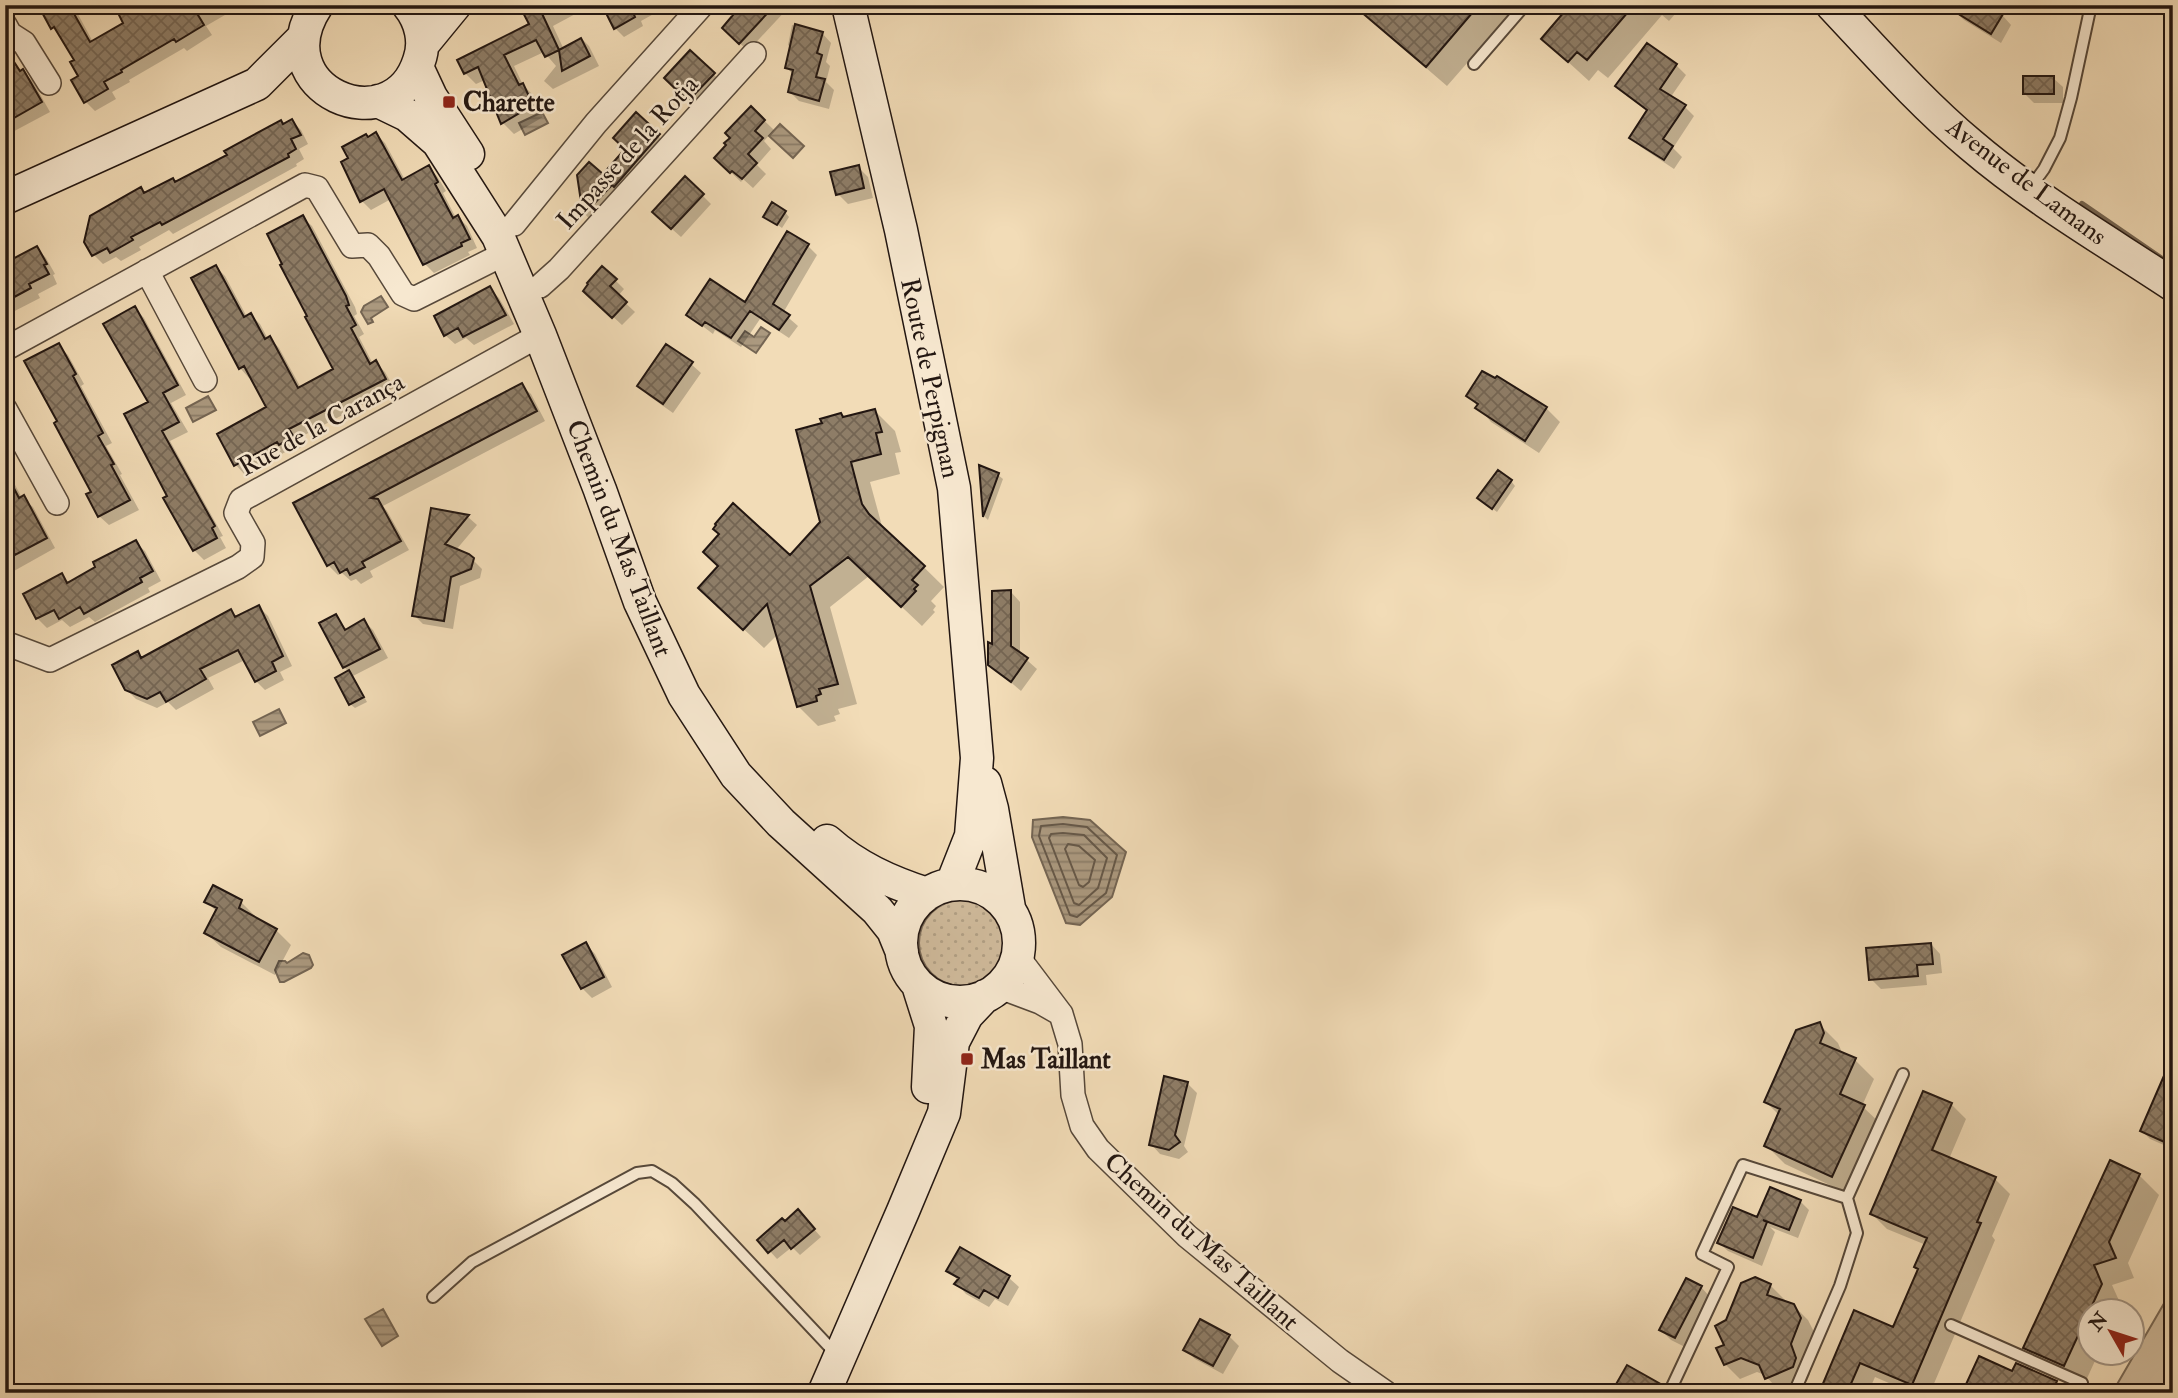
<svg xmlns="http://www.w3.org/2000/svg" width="2178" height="1398" font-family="'IM FELL Double Pica',serif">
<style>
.grass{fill:url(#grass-dots);stroke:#786856;stroke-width:2}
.garden{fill:#cfba9b;stroke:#786856;stroke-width:2}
.water{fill:url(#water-rules);stroke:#746553;stroke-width:2}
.shadow{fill:#0003}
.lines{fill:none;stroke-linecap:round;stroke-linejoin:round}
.shore{stroke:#665848;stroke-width:2}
.stream{stroke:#746553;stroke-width:6}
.building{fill:url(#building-cross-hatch);stroke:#221611;stroke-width:2}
.service-casing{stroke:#56483a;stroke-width:14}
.minor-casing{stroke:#56483a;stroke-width:26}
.secondary-casing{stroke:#221611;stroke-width:35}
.service{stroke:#f7e8d0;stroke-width:10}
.minor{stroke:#f7e8d0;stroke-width:23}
.secondary{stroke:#f7e8d0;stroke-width:32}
.poi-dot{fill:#8f2418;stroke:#f7e8d0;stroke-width:2.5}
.labels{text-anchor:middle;stroke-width:5;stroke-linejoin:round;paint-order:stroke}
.poi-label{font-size:26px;font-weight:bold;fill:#221611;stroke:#f7e8d0;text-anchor:start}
.street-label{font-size:26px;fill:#221611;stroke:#f7e8d0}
</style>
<defs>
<pattern id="grass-dots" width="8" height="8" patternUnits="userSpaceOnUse" patternTransform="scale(1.75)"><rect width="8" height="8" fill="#cfba9b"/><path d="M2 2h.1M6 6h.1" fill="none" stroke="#b19f84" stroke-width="1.8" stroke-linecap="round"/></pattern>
<pattern id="water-rules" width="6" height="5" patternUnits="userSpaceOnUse" patternTransform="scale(1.75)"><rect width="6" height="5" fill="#ab997f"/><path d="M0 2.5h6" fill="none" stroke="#8b7c67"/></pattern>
<pattern id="building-cross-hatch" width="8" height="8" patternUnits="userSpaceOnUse" patternTransform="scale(1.75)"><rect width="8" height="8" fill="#8e7d67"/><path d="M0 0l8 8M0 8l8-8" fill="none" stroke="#746553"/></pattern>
</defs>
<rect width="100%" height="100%" fill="#f2dcb7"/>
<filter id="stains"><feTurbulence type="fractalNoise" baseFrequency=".00286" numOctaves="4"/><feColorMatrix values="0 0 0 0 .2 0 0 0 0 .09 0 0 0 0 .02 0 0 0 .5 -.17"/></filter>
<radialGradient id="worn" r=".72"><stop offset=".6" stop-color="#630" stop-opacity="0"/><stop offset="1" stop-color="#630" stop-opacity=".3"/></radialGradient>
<!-- grass -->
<path class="grass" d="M919 943a43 43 0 1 1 86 0a43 43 0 1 1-86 0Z"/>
<!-- garden -->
<path class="garden" d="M2173,1288V1393H2112Z"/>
<!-- water -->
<path class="water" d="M542,112L548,123L525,135L519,123Z
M780,124L804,146L793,158L769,136Z
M381,296L388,307L371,318L373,322L368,324L361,312L364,306Z
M761,327L770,333L756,353L738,341L745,331L754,337Z
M208,396L216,410L193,422L186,408Z
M279,709L286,723L260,736L253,722Z
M1063,817L1090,820L1126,852L1112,897L1080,925L1066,923L1032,837L1033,820Z
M303,953L309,955L313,965L311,968L284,982H280L275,970L279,961H285L287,963Z
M383,1309L398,1336L382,1346L365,1319Z"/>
<!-- shadow -->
<path class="shadow" d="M39,5H73L93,42L162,5H236L237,8L206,26L212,35L187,51L184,48L129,80L130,82L112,92L116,99L95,111L86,102L76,61Z
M528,5H592L553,26L566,54L580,37L589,46L599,66L553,89L544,81L556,66L544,52L514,66L523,85L534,96L543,117L514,134L503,123L485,80L476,84L465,73L531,25Z
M605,5H656L659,11L641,21L643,26L624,37L615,28Z
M740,5H789V7L748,51L724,28L736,15Z
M1353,5H1518L1447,86Z
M1572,5H1683L1669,21L1662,15L1608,78L1598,70L1589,81L1543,39Z
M1957,5H2002L2006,10L2003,16L2011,25L2001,43L1964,20L1954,10Z
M792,25L822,33L831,43L826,62L830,66L826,82L834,90L829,109L799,101L790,92L794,75L787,68L791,48L788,45Z
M1676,65L1686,75L1670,98L1685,107L1694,116L1673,148L1682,157L1674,169L1641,147L1631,137L1648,111L1617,86Z
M16,66L32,80L50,112L5,136V81Z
M713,74L723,83L699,109L667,78Z
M2053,78L2063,87V103H2034L2024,93Z
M751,108L774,130L764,141L771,149L757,165L766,174L753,188L743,179L741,182L716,158L728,145Z
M637,115L667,145L593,223L585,214L579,175L603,176L627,150Z
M292,121L301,130L308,144L299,149L304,159L296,164L297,166L173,234L169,230L139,247L141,250L121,261L116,257L103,264L94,255L141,190L145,194L177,184Z
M376,134L385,143L405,180L428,167L437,176L446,191L443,193L456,218L458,217L467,226L477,248L468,252L470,255L434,273L425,264L391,199L371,210L362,201L351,158L368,139Z
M858,167L868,177L873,198L848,204L838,194Z
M702,195L711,204L681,237L663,221Z
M785,212L789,217L782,228L765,216Z
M302,217L312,226L355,307L357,314L354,316L364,334L359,337L373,364L376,363L385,372L394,388L297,439L302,447L290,453L287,451L245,475L236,465L219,434L269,408L252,376L249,378L240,368L216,267L225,276L247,317L251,315L260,324L268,339L270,338L279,348L301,388L335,370Z
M808,246L817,255L783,313L798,326L789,338L760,319L741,347L715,330L713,334L688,315L745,304Z
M37,248L46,258L55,274L53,275L57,284L38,294L40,298L5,316V265Z
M615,280L624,289L618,296L635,312L622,325L594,299Z
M489,288L499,298L514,324L474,345L466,338L455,344L445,335Z
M135,308L144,318L186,395L171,403L188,432L170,441L223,536L220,537L226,548L204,560L194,550L165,499L169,497L150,402Z
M58,345L68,355L84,384L81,386L112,443L106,446L122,474L120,475L139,510L109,525L99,516L93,492L59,422Z
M691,364L701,373L673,413L649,396L639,386Z
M521,385L531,394L545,421L383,506L387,511L409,550L370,571L373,577L361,584L356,579L351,581L342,573L338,575L328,565L296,504Z
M1468,395L1546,408L1560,422L1539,453L1491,422Z
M875,411L895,431L901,452L895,453L900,474L870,482L882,526L944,587L931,601L936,606L933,610L935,612L922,626L869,576L830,607L857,704L838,709L840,714L834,716L836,721L818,726L798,706L778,634L764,648L721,608L790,558L822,523L824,424L841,415L845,419Z
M5,466L22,498L33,507L55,548L5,576Z
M981,467L998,475L1003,479L988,520L985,517Z
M1511,481L1515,486L1497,512L1484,502Z
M432,510L468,517L477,525L456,550L468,555L482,569L480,578L460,586L453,629L423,624L414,615Z
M135,542L145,551L161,581L148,588L150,592L95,622L89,617L70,627L62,620L47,628L37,618L25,595L61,575L69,583Z
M1011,592L1020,602V654L1037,669L1021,691L990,664Z
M259,607L268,616L292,666L280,672L284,680L265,690L256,681L245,660L208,678L214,689L176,710L168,702L157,708L136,699L126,689L137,654L143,659L230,612L237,618Z
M336,616L347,630L364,621L373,630L388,658L353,676L367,702L355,708L350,704L349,672L344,667Z
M206,901L241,902L256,917L255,919L276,930L291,945L275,975L221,947L206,933L217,912Z
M586,944L595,954L612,987L592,998L582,988L564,955Z
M1931,944L1940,954L1942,973L1926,975L1927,985L1881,989L1871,979Z
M1819,1024L1838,1043L1843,1055L1855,1060L1874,1079L1862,1106L1883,1126L1851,1195L1785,1164L1766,1145L1779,1115L1766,1102Z
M2173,1063V1149L2150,1139L2142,1131Z
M1187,1083L1197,1093L1184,1146L1188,1152L1179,1159L1160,1154L1151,1144Z
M1924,1093L1951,1104L1966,1119L1949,1159L1995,1179L2010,1194L1992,1236L1995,1240L1930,1393H1912L1875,1377L1868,1393H1821L1894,1329L1919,1270L1926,1245L1887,1229L1872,1214Z
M2139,1175L2159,1195L2128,1263L2134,1278L2112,1285L2121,1305L2119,1310H2090V1352H2099L2084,1385L2045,1368L2025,1348Z
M1800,1201L1809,1210L1798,1238L1770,1227L1775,1232L1762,1266L1728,1251L1719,1243L1758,1220Z
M805,1219L821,1237L800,1255L792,1247L777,1259L760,1240L785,1223Z
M948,1271L1009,1278L1019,1287L1008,1306L995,1299L989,1307L966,1294L957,1284L959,1281Z
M1770,1285L1785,1300L1784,1302L1793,1305L1808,1320L1815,1334L1804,1360L1810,1374L1807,1381L1781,1393L1765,1375L1757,1372L1740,1379L1725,1364L1728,1321Z
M1701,1287L1710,1297L1685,1347L1671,1340L1661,1330Z
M1229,1336L1239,1346L1223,1374L1195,1359L1185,1349Z
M2017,1365L2065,1388L2070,1393H1964L2013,1374Z"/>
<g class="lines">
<!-- shore -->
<path class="shore" d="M1063,824L1087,827L1117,855L1106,893L1077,917L1070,915L1039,836L1041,826Z
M1063,833L1084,835L1107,858L1098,888L1079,905L1074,903L1049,838L1051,834Z
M1068,844L1079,846L1095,860L1089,882L1083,887L1079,885L1065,849Z"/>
<!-- stream -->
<path class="stream" d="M2082,204L2162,259"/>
</g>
<!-- building -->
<path class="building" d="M38,5H69L90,42L123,23L117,11L127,5H192L204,25L176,42L174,39L121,70L122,72L104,82L108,89L84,103L71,80L78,76L70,62L74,60L54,27L51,29Z
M519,5H538L559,50L581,38L590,56L562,71L559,50L545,57L536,40L504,55L519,85L523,83L533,105L501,124L478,67L464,74L457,60L529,24Z
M602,5H630L635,17L614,29Z
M724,5H775L739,44L722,28L733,15Z
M1353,5H1479L1426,67Z
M1570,5H1634L1587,60L1577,52L1568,62L1541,39Z
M1944,5H1989L2003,14L1991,34Z
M795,24L823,32L817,53L822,55L816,77L825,79L819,101L788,92L793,70L785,68Z
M1647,43L1677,64L1660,89L1686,105L1663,139L1673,146L1664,160L1629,138L1647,110L1615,86Z
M5,48L20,71L23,69L42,102L5,123Z
M690,50L715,73L688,101L664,78Z
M2023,76H2054V94H2023Z
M751,106L765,120L755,131L763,138L748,154L757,163L742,179L732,171L730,173L714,158L726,145L724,143L730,138L725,133Z
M636,112L660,134L614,187L612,185L583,215L577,175L589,162L603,174L625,149L613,138Z
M292,119L301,135L291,139L296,149L288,154L289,157L162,225L160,222L131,237L133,240L110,253L107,248L92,256L84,242L90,216L141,187L144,193L173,178L175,182L227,155L224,151L281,120L283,124Z
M376,132L402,180L429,165L438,182L435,184L453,218L458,215L470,239L461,243L462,246L423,265L384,189L360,202L341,162L348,158L342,147L366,134L368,137Z
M859,165L864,188L836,195L830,172Z
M685,176L704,194L671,229L652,212Z
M772,202L786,211L777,225L763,217Z
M303,215L346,296L349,305L346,306L356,325L351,328L370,364L376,360L386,379L289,429L294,437L279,445L277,442L234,466L217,434L266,407L244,366L239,369L191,278L216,265L244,317L251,313L265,339L270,336L298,388L333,369L305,317L307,316L280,265L282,264L267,234Z
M787,231L809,244L773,304L790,315L779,330L750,311L731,338L705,322L702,326L686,315L710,279L745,302Z
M37,246L47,264L44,265L49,274L29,284L31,288L5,302V263Z
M602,266L617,279L610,286L627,302L612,318L583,291L588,284L587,283Z
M490,286L506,315L463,337L458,328L444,336L434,316Z
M135,306L178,385L163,393L179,422L162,431L215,526L212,528L217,538L193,551L163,498L167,496L124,414L148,402L103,324Z
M59,343L76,374L73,376L103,433L98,436L114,464L111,465L130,500L98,517L86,494L91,492L54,423L57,421L24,361Z
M666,344L693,362L663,404L637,386Z
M1482,371L1495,378L1497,376L1547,407L1525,441L1475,408L1478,404L1466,396Z
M522,383L537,411L371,498L378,499L401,541L362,562L365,567L350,575L347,569L340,573L334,562L327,566L293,503Z
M875,409L882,432L876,433L881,454L851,462L862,504L869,514L925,566L912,580L918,585L914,589L916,591L901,607L848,557L810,586L838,684L819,689L821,694L816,696L817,701L797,707L767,604L743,630L698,588L718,566L703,552L719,534L713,529L716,525L715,524L733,503L790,555L820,522L796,430L822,423L820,419L841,413L843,417Z
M979,465L999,473L983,517Z
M1498,470L1512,480L1492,509L1477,498Z
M5,471L19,498L24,495L47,538L15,555L5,537Z
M431,508L469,515L445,544L469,554L474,558L471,569L451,577L444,621L412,616Z
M136,540L153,571L140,578L142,582L84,614L80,607L59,619L54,610L36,619L23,594L62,573L67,583L95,567L93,562Z
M1011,590V646L1028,658L1011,682L988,665V642L992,644V591Z
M259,605L283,656L272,662L276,671L255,682L238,650L200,669L206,679L166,702L160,692L147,699L125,690L112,665L138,651L141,658L152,652L231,609L235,617Z
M336,614L345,630L364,619L380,649L343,668L319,623Z
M349,670L364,697L349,705L335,678Z
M213,885L242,900L239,908L277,929L259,962L204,933L217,908L204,902Z
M586,942L604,977L581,989L562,955Z
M1931,943L1933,964L1917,965L1918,976L1869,980L1866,948Z
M1820,1022L1824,1033L1820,1043L1856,1058L1840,1094L1865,1105L1832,1177L1764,1146L1780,1109L1764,1102L1796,1030Z
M2173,1055V1146L2140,1131Z
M1164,1076L1188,1082L1175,1135L1180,1142L1169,1150L1149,1145Z
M1923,1091L1952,1103L1932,1150L1996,1177L1977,1222L1981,1223L1912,1385L1860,1363L1847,1393H1819L1854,1310L1893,1327L1918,1269L1914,1267L1927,1238L1870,1214Z
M2110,1160L2140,1174L2109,1242L2116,1258L2094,1265L2102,1284L2064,1366L2023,1348Z
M1770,1187L1801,1200L1789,1230L1763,1220L1767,1222L1753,1258L1717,1243L1733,1207L1757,1217Z
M798,1209L815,1229L791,1249L784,1240L768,1253L757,1240L782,1218L785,1221Z
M960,1247L1010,1276L998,1298L984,1290L979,1298L954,1284L959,1278L946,1271Z
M1755,1277L1771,1284L1767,1295L1794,1304L1801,1318L1791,1344L1796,1358L1793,1367L1765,1379L1759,1365L1741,1358L1724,1365L1716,1348L1724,1345L1715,1326L1726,1320L1741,1283Z
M1686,1278L1702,1286L1675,1338L1659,1330Z
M1200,1319L1230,1335L1213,1366L1183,1350Z
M1979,1356L2012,1371L2016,1363L2057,1381L2052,1393H1962Z
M1627,1365L1664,1386L1661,1393H1611Z"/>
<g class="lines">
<!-- service casing -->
<g class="service-casing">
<path id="service" d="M1474,64L1525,5
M2031,187L2044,169L2060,138L2071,98L2091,5
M433,1297L472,1262L637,1173L652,1171L672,1183L695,1204L837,1355
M1951,1325L2082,1383
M1669,1393L1728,1267L1702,1254L1743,1165L1847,1198L1903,1074
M1794,1393L1840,1286L1857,1233L1847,1198"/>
</g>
<!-- minor casing -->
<g class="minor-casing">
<path id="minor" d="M5,25L10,34L24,43L49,83
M514,224L596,123L702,5
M147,271L205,380
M540,286L559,269L754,54
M5,349L305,185L317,188L352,246L368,245L379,256L403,294L414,299L506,253
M5,409L57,503
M5,643L50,660L238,567L252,557L253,543L236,513L241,500L540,335
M1000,987L1040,1002L1061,1014L1018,957
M1061,1014L1070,1044L1073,1095L1082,1126L1098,1149L1187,1236L1340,1361L1386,1393"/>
</g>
<!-- secondary casing -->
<g class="secondary-casing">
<path id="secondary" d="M317,5C261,90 392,145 419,61C426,42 421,21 408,5
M848,5L901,230L954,488L977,758L971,836L952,884
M1832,5C1877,53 1921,103 1971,145C2033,198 2105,240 2173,285
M423,44L455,5
M417,67L431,97L468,154
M378,101L407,115L438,142L498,236L540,335L600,490L640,602L684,695L736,775L781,823L877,910L893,930L902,952
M5,198L257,84L303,38
M985,783L992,809L1009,908
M827,841C856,867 890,882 927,894
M901 943a59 59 0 1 1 118 0a59 59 0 1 1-118 0Z
M918,985L931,1026L928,1087
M824,1393L903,1211L944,1113L953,1042L967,1015L985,996"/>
</g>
<!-- service -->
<use href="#service" class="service"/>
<!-- minor -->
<use href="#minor" class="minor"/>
<!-- secondary -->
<use href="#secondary" class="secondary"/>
</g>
<!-- markers -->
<g class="poi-dot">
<rect x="442" y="95" width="14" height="14" rx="3.5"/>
<rect x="960" y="1052" width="14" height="14" rx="3.5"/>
</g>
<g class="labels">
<!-- poi labels -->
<g class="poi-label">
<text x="463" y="111">Charette</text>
<text x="981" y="1068">Mas Taillant</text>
</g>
<!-- street labels -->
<g class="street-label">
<text transform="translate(627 152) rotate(-48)" y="9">Impasse de la Rotja</text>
<text transform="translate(2027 181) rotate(37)" y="9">Avenue de Lamans</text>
<text transform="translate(931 378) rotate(78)" y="9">Route de Perpignan</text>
<text transform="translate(321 424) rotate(-29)" y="9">Rue de la Carança</text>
<text transform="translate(620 538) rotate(69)" y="9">Chemin du Mas Taillant</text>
<text transform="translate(1202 1241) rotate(42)" y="9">Chemin du Mas Taillant</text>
</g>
</g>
<!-- margin -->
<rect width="2178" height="1398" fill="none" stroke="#f2dcb7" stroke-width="28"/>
<rect x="7" y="7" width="2164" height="1384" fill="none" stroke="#221611" stroke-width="3.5"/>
<rect x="14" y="14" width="2150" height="1370" fill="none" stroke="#221611" stroke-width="2"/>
<!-- north arrow -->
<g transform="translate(2111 1332) rotate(309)"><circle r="33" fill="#f7e8d0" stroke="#a29484" stroke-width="2"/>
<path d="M0-5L12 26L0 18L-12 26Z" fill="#8f2418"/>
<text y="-10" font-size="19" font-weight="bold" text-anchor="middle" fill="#221611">N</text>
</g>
<rect width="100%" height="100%" filter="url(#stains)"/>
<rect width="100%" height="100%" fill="url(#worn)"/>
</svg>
